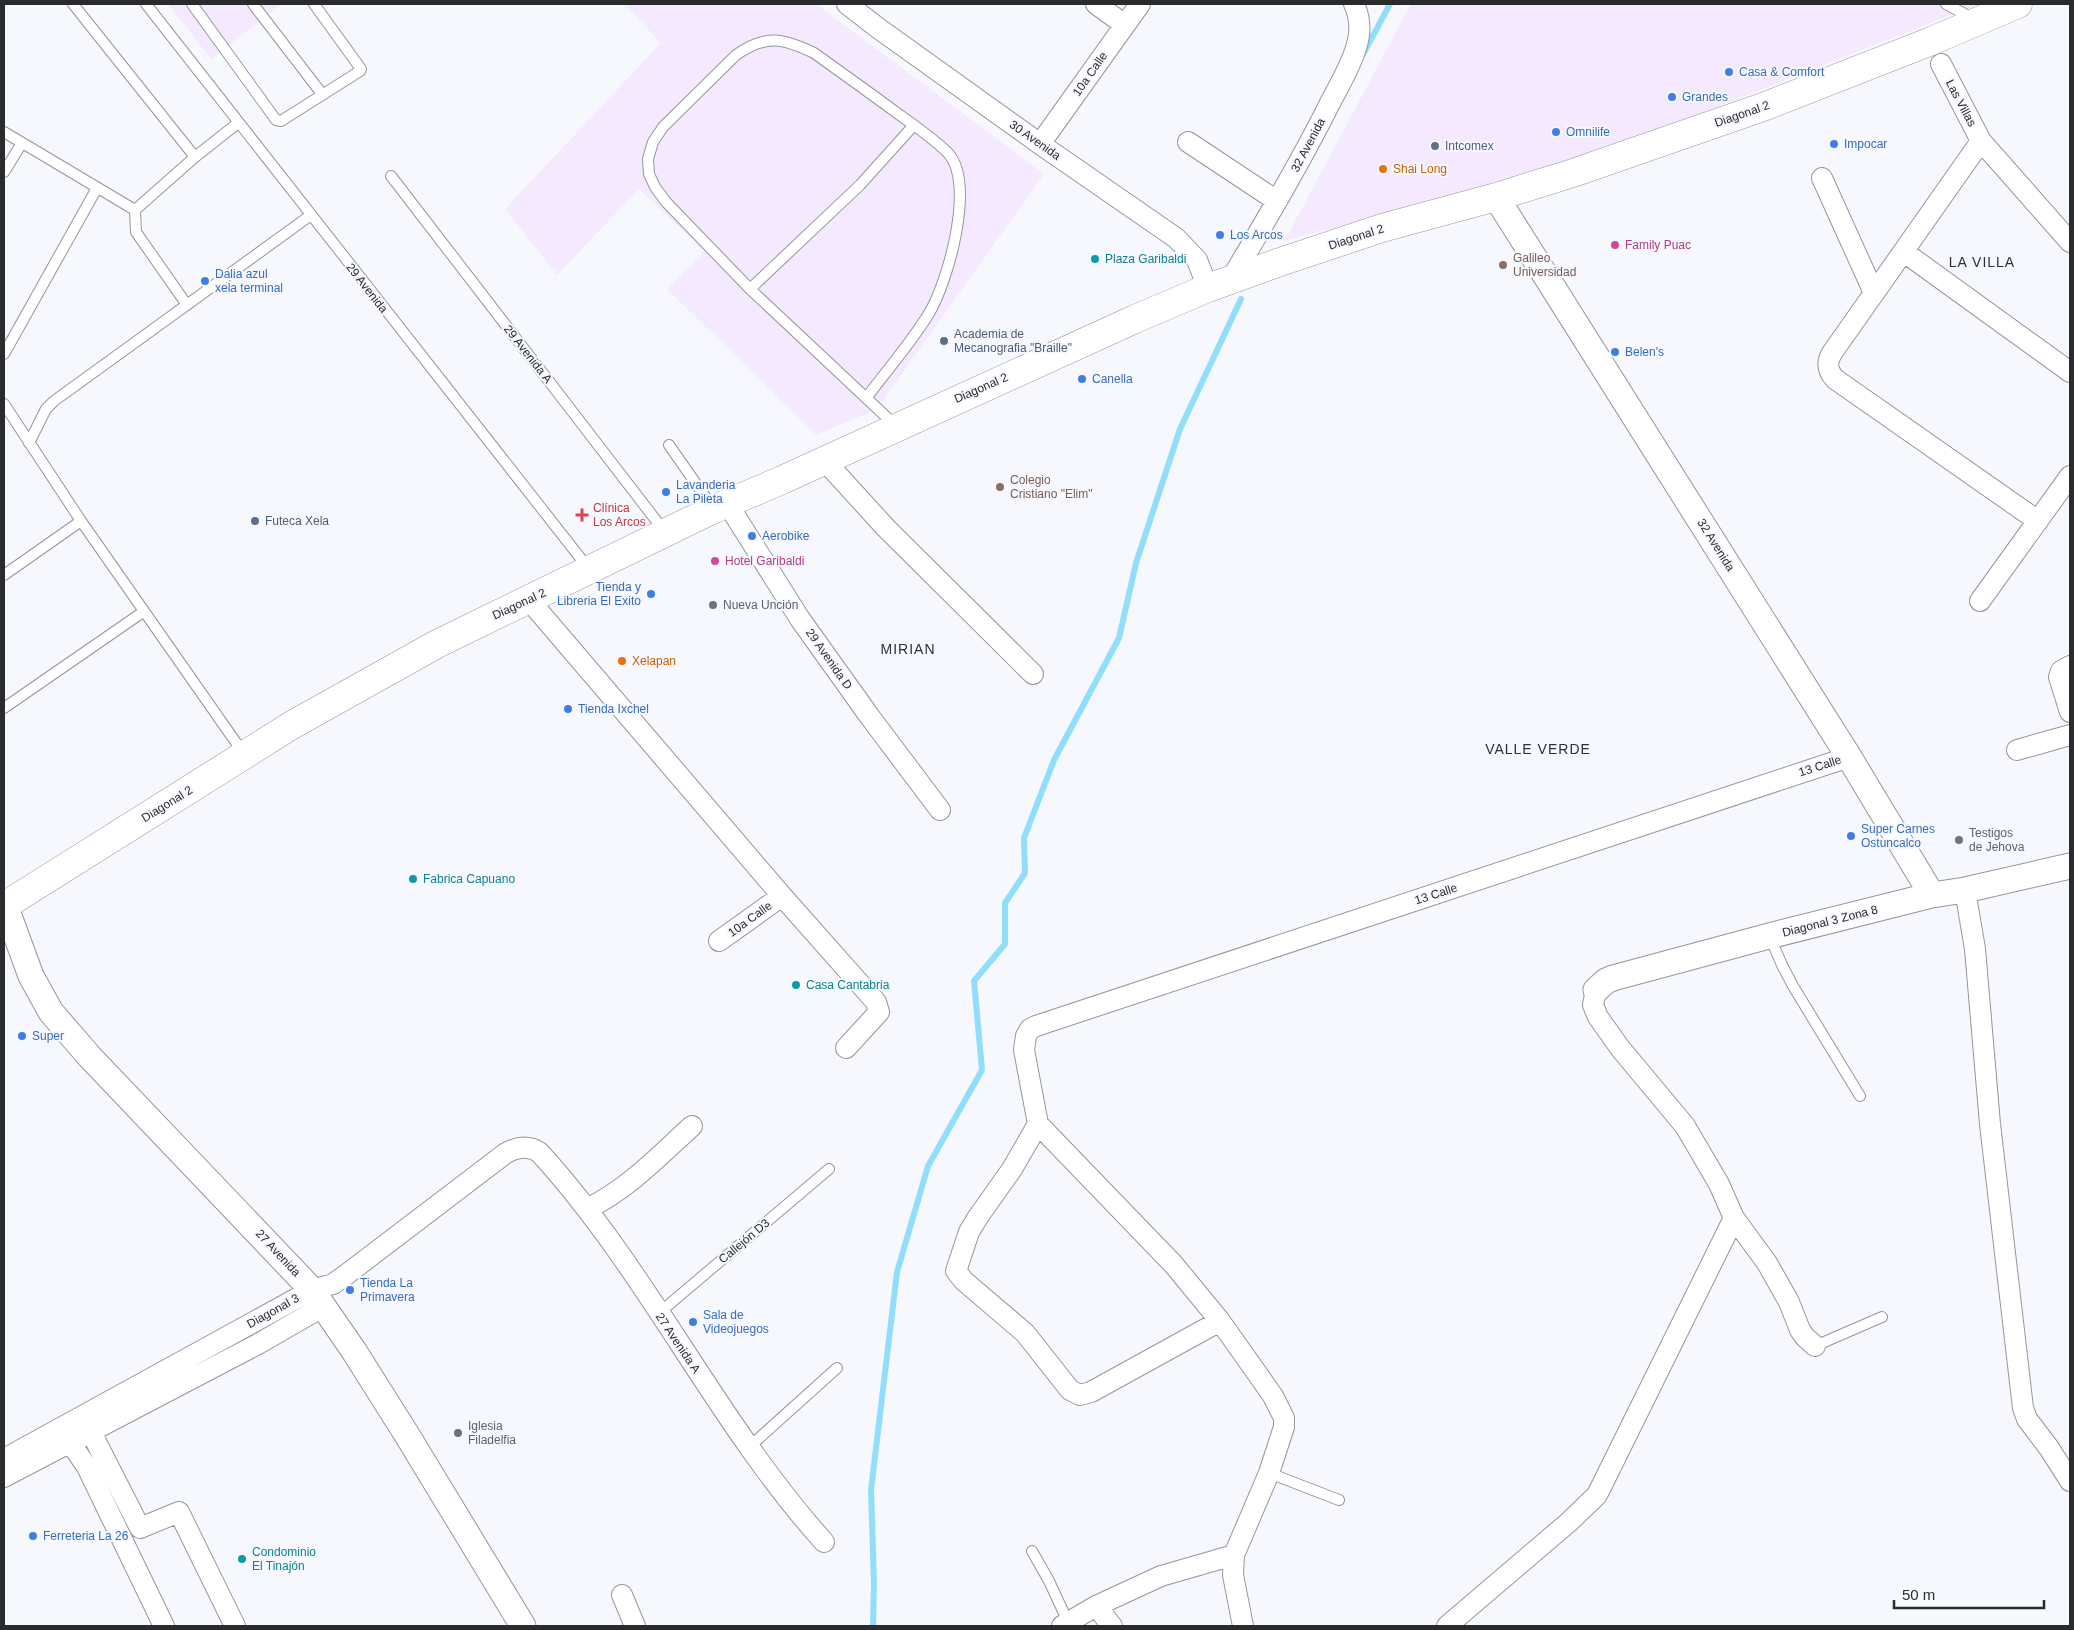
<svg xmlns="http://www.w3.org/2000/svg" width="2074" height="1630" font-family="Arial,sans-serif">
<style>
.commercial{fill:#f4e9fe}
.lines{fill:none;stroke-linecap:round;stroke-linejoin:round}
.stream{stroke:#90defc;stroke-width:6}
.service-casing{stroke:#94969c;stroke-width:12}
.minor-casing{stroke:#94969c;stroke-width:22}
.tertiary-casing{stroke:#94969c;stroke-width:27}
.secondary-casing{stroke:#94969c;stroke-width:29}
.service{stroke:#fff;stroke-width:10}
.minor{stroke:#fff;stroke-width:20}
.tertiary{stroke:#fff;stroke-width:25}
.secondary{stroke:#fff;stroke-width:28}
.shop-dot{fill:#3f7fe0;stroke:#f6f8fe;stroke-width:2}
.service-dot{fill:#5c6f8a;stroke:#f6f8fe;stroke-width:2}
.food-dot{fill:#e8710a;stroke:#f6f8fe;stroke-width:2}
.hotel-dot{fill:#d1479c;stroke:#f6f8fe;stroke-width:2}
.culture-dot{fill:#0f9aa8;stroke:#f6f8fe;stroke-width:2}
.education-dot{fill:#8d6e63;stroke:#f6f8fe;stroke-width:2}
.health-dot{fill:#e0444e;stroke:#f6f8fe;stroke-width:2}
.worship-dot{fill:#6b7280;stroke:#f6f8fe;stroke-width:2}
.labels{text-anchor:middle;stroke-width:4;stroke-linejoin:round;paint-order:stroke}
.shop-label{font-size:12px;fill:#366cbe;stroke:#f6f8fe;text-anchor:start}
.street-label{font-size:12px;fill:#2a2b2d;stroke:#f6f8fe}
.service-label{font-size:12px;fill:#4e5e75;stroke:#f6f8fe;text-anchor:start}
.food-label{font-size:12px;fill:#c56008;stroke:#f6f8fe;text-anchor:start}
.hotel-label{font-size:12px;fill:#b23c85;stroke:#f6f8fe;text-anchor:start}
.education-label{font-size:12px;fill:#785e54;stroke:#f6f8fe;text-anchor:start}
.culture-label{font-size:12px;fill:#0d838f;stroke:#f6f8fe;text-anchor:start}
.health-label{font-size:12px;fill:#be3a42;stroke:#f6f8fe;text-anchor:start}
.worship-label{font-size:12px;fill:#5b616d;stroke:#f6f8fe;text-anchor:start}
.neighbourhood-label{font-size:14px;letter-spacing:1px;fill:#2d2f35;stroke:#f6f8fe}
</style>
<rect width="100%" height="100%" fill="#f6f8fe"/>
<!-- commercial -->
<path class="commercial" d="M168,4H281L211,59Z
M624,4H816L1044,174L877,409L816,435L667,289L704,251L639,189L557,275L505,209L661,43Z
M1411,4H1979L1564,167L1398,213L1285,240Z"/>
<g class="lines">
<!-- stream -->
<path class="stream" d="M1362,56L1390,4
M873,1626L874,1583L871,1490L897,1272L928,1166L982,1070L974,981L1005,944V903L1025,873L1024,838L1054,760L1119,638L1136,563L1180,429L1241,299"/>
<!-- service casing -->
<g class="service-casing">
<path id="service" d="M73,4L195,157
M146,4L589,569
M192,4L276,120L281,121L360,71L361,69L314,4
M253,4L322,94
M1946,4L1974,19
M4,132L135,210L136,232L187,305
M4,172L22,143
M391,176L665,532
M135,210L195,157L238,123
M750,289L860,185L914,125
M4,354L97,188
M867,397C887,370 910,344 928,315C948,283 976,183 948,153C933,138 914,125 897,113C870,93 842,73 814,53C783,38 766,34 736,55L663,127L653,142L648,159L649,174L655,187L666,202L750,289L896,426
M4,404L81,521L244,754
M29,443L46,409L54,401L311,215
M669,445L713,508
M4,575L81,521
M4,708L143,612
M1770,937L1782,965L1793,986L1860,1096
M659,1313L829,1169
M1815,1346L1882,1317
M748,1448L837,1368
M1269,1473L1339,1500
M1032,1551L1049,1581L1068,1622"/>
</g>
<!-- minor casing -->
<g class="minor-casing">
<path id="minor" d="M847,4L878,28L1040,144L1176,238L1197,260L1208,288
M1096,4L1125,25
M1941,64L1981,141L2070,242
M1981,141L1832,353C1826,363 1827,370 1835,379L2038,521
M1188,142L1277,201
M1040,144L1140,4
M1822,178L1874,293
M1904,252L2070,372
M1231,279C1264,224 1296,170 1325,113C1335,92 1349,71 1356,48C1361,33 1360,17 1354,4
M824,460L886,528L1033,674
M727,503L800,619L870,717L940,810
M529,600L782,896L876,1002L879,1012L846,1048
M1980,601L2070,476
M2070,666L2061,671L2059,677L2070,712
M2017,750L2070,735
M1965,890L1975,949L1990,1124L2023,1408L2027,1419L2049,1448L2070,1481
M719,941L782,896
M1596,990L1593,1005L1598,1017L1620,1048L1685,1126L1719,1184L1734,1218L1767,1263L1789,1302L1800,1330L1805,1337L1815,1346
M1038,1124L1012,1169L978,1217L969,1232L956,1271L964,1281L1025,1333L1070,1390L1080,1395L1091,1392L1220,1321
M587,1209C628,1189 659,1156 692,1126
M91,1432L140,1528L179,1512L235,1626
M70,1442L87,1467L164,1626
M4,1459L312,1290L333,1284L347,1274L506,1153C517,1147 528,1145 539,1152C648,1271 716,1422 824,1542
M4,1477L258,1344L324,1306
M622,1595L635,1626
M1096,1606L1112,1626
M1062,1626L1096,1606L1161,1576L1234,1555
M1243,1626L1233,1575L1234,1555L1269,1473L1284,1427V1418L1273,1396L1220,1321L1174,1265L1038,1124L1024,1050L1026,1036L1030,1029L1036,1026L1849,757
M1447,1626L1569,1522L1597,1495L1734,1218"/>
</g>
<!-- tertiary casing -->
<g class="tertiary-casing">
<path id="tertiary" d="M1496,197L1849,757L1932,895
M5,905L31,976L51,1012L89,1056L312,1290L354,1351L407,1435L523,1626
M1596,990L1606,981L1613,978L1769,936L1932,895L1965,890L2070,866"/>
</g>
<!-- secondary casing -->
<g class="secondary-casing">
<path id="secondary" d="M4,906L292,725L437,644L714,509L782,480L1135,319L1208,288L1280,262L1382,228L1496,197L1573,173L1763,107L1929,42L2018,4"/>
</g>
<!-- service -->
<use href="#service" class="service"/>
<!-- minor -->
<use href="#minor" class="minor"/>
<!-- tertiary -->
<use href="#tertiary" class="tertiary"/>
<!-- secondary -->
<use href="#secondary" class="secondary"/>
</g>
<!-- markers -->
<g class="shop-dot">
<circle cx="1729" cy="72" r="5"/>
<circle cx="1672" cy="97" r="5"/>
<circle cx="1556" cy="132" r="5"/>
<circle cx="1834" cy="144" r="5"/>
<circle cx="1220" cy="235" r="5"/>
<circle cx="205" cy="281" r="5"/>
<circle cx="1615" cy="352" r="5"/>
<circle cx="1082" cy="379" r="5"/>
<circle cx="666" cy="492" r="5"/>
<circle cx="752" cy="536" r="5"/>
<circle cx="651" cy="594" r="5"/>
<circle cx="568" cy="709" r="5"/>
<circle cx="1851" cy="836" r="5"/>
<circle cx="22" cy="1036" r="5"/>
<circle cx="350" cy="1290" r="5"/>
<circle cx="693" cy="1322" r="5"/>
<circle cx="33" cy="1536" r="5"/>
</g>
<g class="service-dot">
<circle cx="1435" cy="146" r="5"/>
<circle cx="944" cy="341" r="5"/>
<circle cx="255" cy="521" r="5"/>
</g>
<g class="food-dot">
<circle cx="1383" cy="169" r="5"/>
<circle cx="622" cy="661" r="5"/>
</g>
<g class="hotel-dot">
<circle cx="1615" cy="245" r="5"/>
<circle cx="715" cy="561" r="5"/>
</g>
<g class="culture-dot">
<circle cx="1095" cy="259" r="5"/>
<circle cx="413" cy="879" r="5"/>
<circle cx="796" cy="985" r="5"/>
<circle cx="242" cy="1559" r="5"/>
</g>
<g class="education-dot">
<circle cx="1503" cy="265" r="5"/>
<circle cx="1000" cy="487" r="5"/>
</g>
<path class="health-dot" d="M579.5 507.5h5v5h5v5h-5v5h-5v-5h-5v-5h5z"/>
<g class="worship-dot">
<circle cx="713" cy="605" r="5"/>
<circle cx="1959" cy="840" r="5"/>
<circle cx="458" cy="1433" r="5"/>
</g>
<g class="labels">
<!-- shop labels -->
<g class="shop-label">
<text x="1739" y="76">Casa &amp; Comfort</text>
<text x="1682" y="101">Grandes</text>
<text x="1566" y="136">Omnilife</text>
<text x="1844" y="148">Impocar</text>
<text x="1230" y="239">Los Arcos</text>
<text x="215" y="278">Dalia azul<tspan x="215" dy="14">xela terminal</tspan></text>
<text x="1625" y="356">Belen's</text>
<text x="1092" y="383">Canella</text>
<text x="676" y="489">Lavanderia<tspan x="676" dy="14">La Pileta</tspan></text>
<text x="762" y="540">Aerobike</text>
<text x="641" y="591" text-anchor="end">Tienda y<tspan x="641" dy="14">Libreria El Exito</tspan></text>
<text x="578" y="713">Tienda Ixchel</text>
<text x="1861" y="833">Super Carnes<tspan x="1861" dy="14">Ostuncalco</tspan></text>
<text x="32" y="1040">Super</text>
<text x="360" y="1287">Tienda La<tspan x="360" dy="14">Primavera</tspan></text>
<text x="703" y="1319">Sala de<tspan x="703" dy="14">Videojuegos</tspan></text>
<text x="43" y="1540">Ferreteria La 26</text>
</g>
<!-- street labels -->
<g class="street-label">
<text transform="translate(1090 74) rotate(-55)" y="4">10a Calle</text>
<text transform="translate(1961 103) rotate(62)" y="4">Las Villas</text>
<text transform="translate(1742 114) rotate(-19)" y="4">Diagonal 2</text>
<text transform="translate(1035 140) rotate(35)" y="4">30 Avenida</text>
<text transform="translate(1308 145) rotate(-62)" y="4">32 Avenida</text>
<text transform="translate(1356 237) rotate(-18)" y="4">Diagonal 2</text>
<text transform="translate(367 288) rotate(52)" y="4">29 Avenida</text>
<text transform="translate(528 354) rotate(52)" y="4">29 Avenida A</text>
<text transform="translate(981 388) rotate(-24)" y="4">Diagonal 2</text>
<text transform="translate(1716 545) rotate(58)" y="4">32 Avenida</text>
<text transform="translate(519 604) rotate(-25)" y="4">Diagonal 2</text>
<text transform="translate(829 659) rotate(55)" y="4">29 Avenida D</text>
<text transform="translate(1820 766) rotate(-18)" y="4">13 Calle</text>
<text transform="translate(167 804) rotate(-32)" y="4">Diagonal 2</text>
<text transform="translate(1436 894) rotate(-18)" y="4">13 Calle</text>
<text transform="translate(750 919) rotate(-36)" y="4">10a Calle</text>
<text transform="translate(1830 921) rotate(-14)" y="4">Diagonal 3 Zona 8</text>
<text transform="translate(744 1241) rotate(-40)" y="4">Callejón D3</text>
<text transform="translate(278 1253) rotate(47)" y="4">27 Avenida</text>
<text transform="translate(273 1311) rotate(-29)" y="4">Diagonal 3</text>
<text transform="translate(678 1343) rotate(56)" y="4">27 Avenida A</text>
</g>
<!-- service labels -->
<g class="service-label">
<text x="1445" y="150">Intcomex</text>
<text x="954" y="338">Academia de<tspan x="954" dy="14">Mecanografia "Braille"</tspan></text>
<text x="265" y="525">Futeca Xela</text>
</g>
<!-- food labels -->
<g class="food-label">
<text x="1393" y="173">Shai Long</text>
<text x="632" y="665">Xelapan</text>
</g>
<!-- hotel labels -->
<g class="hotel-label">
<text x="1625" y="249">Family Puac</text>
<text x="725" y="565">Hotel Garibaldi</text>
</g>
<!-- education labels -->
<g class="education-label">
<text x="1513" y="262">Galileo<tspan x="1513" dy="14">Universidad</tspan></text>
<text x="1010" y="484">Colegio<tspan x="1010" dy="14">Cristiano "Elim"</tspan></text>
</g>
<!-- culture labels -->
<g class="culture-label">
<text x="1105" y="263">Plaza Garibaldi</text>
<text x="423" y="883">Fabrica Capuano</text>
<text x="806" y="989">Casa Cantabria</text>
<text x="252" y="1556">Condominio<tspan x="252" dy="14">El Tinajón</tspan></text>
</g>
<!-- health labels -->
<g class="health-label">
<text x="593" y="512">Clínica<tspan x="593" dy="14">Los Arcos</tspan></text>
</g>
<!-- worship labels -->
<g class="worship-label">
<text x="723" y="609">Nueva Unción</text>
<text x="1969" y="837">Testigos<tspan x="1969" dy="14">de Jehova</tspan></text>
<text x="468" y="1430">Iglesia<tspan x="468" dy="14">Filadelfia</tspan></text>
</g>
<!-- neighbourhood labels -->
<g class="neighbourhood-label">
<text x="1982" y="267">LA VILLA</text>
<text x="908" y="654">MIRIAN</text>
<text x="1538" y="754">VALLE VERDE</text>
</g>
</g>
<!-- border -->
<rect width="2074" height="1630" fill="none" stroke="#2a2b2d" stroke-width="10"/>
<!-- scale -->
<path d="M1894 1600v8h150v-8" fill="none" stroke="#2a2b2d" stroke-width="2.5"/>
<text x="1902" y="1600" font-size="15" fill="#2a2b2d" stroke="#f6f8fe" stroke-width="4" paint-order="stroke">50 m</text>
</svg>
